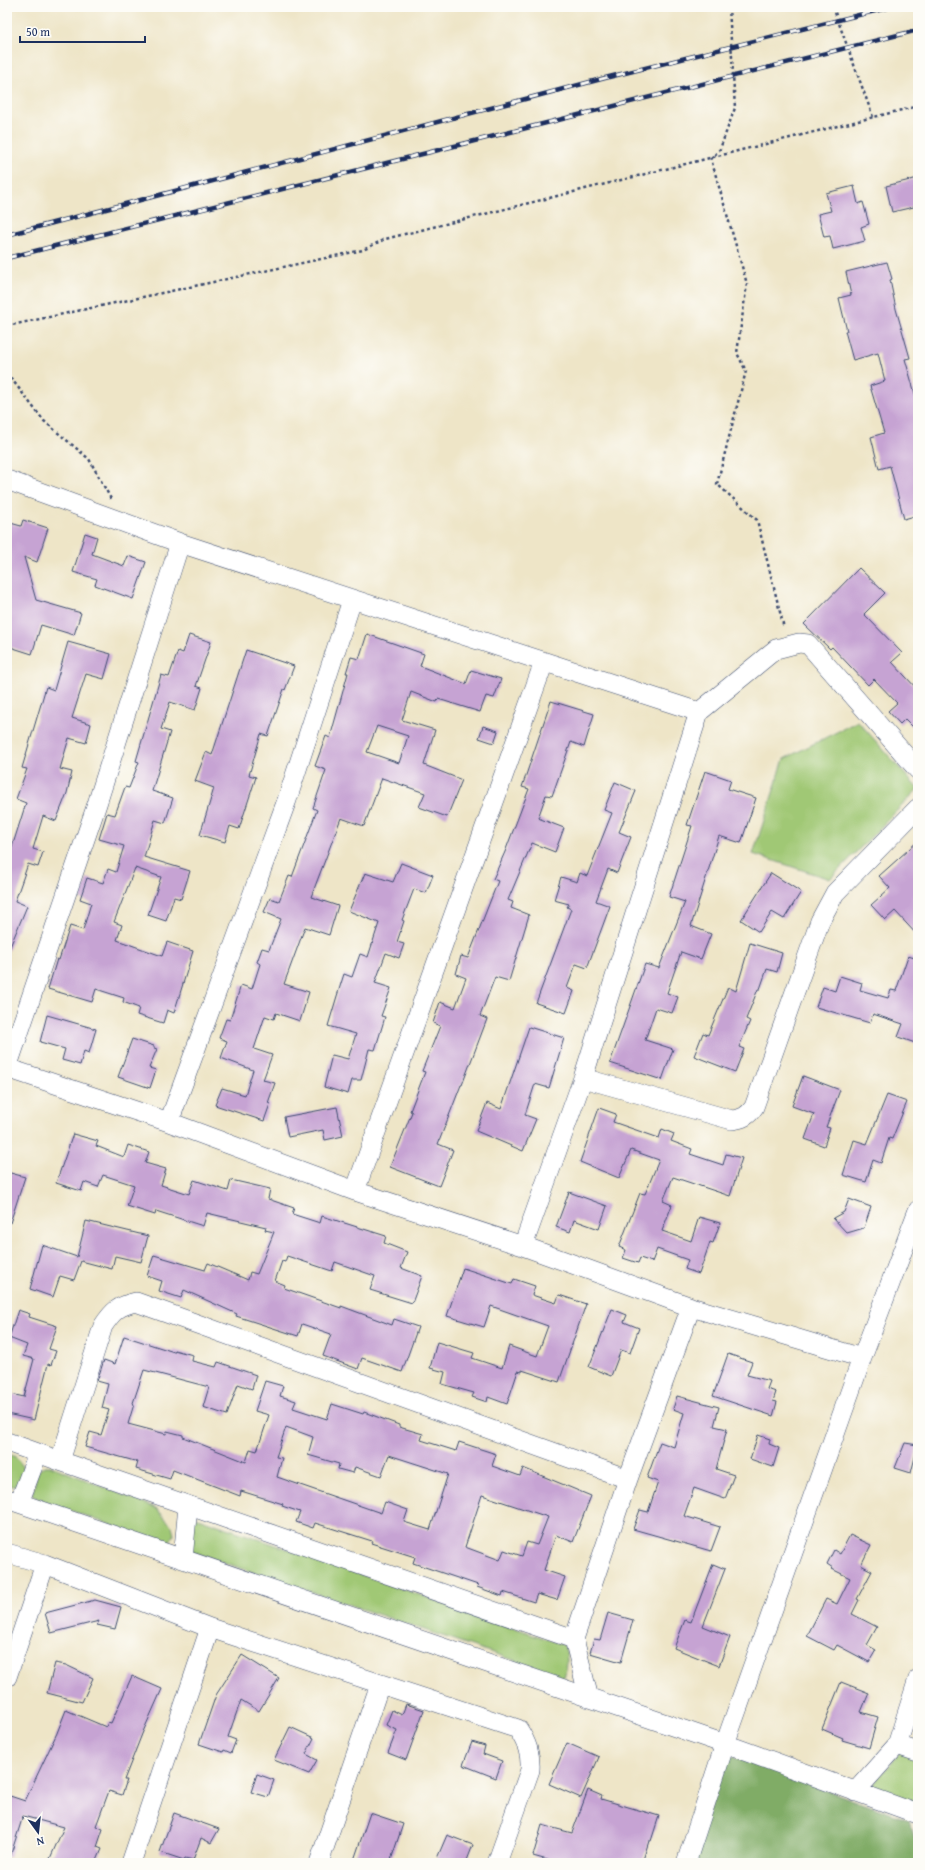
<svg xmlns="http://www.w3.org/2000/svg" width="925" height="1870" font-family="'Gentium Book Plus',serif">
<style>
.green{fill:#a0c874;stroke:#5e7c69}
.forest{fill:#80ac66;stroke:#4e6e62}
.building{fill:#c6a3d3;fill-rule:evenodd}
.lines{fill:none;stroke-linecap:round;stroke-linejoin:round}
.minor-casing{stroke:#3b4a6e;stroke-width:20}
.path{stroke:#3b4a6e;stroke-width:2.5;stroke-dasharray:3 3;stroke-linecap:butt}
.minor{stroke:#fff;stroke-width:19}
.rail-casing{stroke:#1b2f5e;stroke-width:4.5}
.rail{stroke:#fdfcf7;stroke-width:3;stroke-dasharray:9;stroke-linecap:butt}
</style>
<rect width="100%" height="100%" fill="#fdfcf7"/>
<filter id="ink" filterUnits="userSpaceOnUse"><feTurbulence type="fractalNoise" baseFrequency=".025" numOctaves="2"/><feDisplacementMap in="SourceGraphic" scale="8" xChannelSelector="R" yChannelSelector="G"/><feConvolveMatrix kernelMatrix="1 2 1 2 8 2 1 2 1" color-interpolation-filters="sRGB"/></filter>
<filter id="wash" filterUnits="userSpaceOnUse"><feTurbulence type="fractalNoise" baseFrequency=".012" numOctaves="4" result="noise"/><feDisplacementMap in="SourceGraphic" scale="16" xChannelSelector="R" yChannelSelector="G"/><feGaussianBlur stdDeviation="0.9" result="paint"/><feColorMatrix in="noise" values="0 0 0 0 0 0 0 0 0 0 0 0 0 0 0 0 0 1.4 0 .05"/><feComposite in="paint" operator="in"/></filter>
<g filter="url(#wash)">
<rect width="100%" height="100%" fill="#eee5c7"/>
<!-- green -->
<path class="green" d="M858,721L918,789L830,879L753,854L784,759Z
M7,1454L16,1457L24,1468L21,1484L12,1486L7,1485Z
M44,1466H51L156,1508L172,1526L174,1535L170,1542L162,1543L38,1499L32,1495L38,1471Z
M192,1516L564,1645C568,1657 568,1665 564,1677L190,1551Z
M900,1752L918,1759V1806L869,1789Z"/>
<!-- forest -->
<path class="forest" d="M727,1754L909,1820L918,1849V1863H691Z"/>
<g id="blocks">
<!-- building -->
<path class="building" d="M918,178V206L892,212L886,186Z
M854,186L858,204L863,202L869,224L861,227L865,241L833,249L830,236L824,237L818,214L831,211L826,193Z
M887,262L892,279L890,280L896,309L910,358L905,359L918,404V515L904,519L890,466L879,469L871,437L884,433L870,386L885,381L878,353L853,360L845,331H847L839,298L851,295L846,272Z
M23,520L48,528L37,562L24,557L36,600L81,613L74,635L41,625L32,654L7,646V522L21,526Z
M85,533L97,537L92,554L124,566L128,556L146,562L133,599L95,585L97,579L73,572Z
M859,568L885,593L864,614L902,653L892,662L918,690V732L905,719L900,724L888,711L897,703L874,679L868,685L832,647L830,649L804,624Z
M367,634L424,654L420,666L466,684L471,670L501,679L494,698L486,696L480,712L438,699L437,702L411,692L402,720L435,730L424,765L462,780L447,817L419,807L425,793L382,778L364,826L341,818L311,897L338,906L329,935L305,927L284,984L309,992L300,1021L276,1013L274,1019L265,1016L254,1049L272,1055L263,1080L275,1083L268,1103L270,1104L264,1121L215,1105L222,1088L245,1095L253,1070L221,1058L227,1041L219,1038L226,1019L230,1020L241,985L252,989L260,964L257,962L262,948L269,950L281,919L264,912L270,898L279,901L289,876L292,877L317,810L313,808L326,770L315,766L326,736L330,738L348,673H346L351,657L359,659ZM377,726L408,736L399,763L367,752Z
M189,635L211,642L196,686L202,688L195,710L170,702L161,729L170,732L152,791L173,798L165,823L155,820L144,857L190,871L181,899L174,897L166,921L148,915L161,877L135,868L114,922L122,925L117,940L162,956L167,942L193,951L174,1013L167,1010L163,1023L137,1015L139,1008L123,1002L124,998L96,989L92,1002L48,989L57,959L59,960L70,926L83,930L91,903L80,899L87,878L103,883L108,869L116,872L124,846L99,839L107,813L115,815L125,787L129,788L139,762L136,761L161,675L169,677L178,651L183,653Z
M68,642L111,654L104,679L86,674L72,718L91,724L86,743L69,738L60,769L72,772L67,793L56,821L43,816L33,849L43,852L38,867L28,864L15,901L27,906L7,954V863L26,803L16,799L27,769L22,768L46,687L54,690Z
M246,650L294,666L285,690L284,689L268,736L261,734L249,775L256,777L239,829L230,826L225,842L200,835L214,788L195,781L206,752L212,755Z
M551,701L594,714L584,747L571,742L552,796L546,795L538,818L564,828L555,852L532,843L508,900L513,902L511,908L529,915L509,981L495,977L480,1016L487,1019L462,1085H461L438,1144L453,1150L439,1186L390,1167L412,1112L410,1111L425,1072L422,1071L440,1026L433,1023L440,1002L455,1008L466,978L456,974L461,956L468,958L498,881L493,879L505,852L529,789L522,787Z
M483,726L498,731L494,743L479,738Z
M705,771L731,780L728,789L756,798L741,843L719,836L691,926L711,934L701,959L681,952L667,993L678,997L672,1013L656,1008L645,1040L673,1049L662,1080L610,1063L645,964L659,968L685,902L669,897L692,826L687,825Z
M615,782L636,791L619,832L631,837L617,873L608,869L596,901L610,906L587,968L576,964L567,988L574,991L566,1013L536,1003L571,909L567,907L569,904L554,900L561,877L577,882L580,873L587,876L612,813L604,810Z
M918,841V936L895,911L885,920L871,905L890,888L879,876Z
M401,863L433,875L426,893L414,889L402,920L404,921L397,942L404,944L399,958L386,953L375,983L391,988L381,1016L385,1017L375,1050L369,1049L361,1080H352L348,1094L324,1087L332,1055L348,1059L356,1034L328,1026L337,996L344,974L352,977L360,954L368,957L379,923L349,911L365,873L393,882Z
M771,873L801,892L784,919L772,912L759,932L741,920Z
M750,943L782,953L777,972L767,969L760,989H758L746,1019L750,1021L739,1047L744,1049L735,1072L694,1056L703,1033L708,1035L728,987L736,991Z
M908,956L918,959V1044L898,1037L903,1024L873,1014L870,1023L816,1007L823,987L835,991L840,976L862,983L860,990L888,998L891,990L896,991Z
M47,1015L96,1029L89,1053L84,1051L80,1065L62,1060L65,1049L40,1042Z
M529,1027L564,1038L549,1088L535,1084L525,1115L536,1119L523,1151L476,1131L487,1103L501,1109Z
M132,1039L154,1046V1048L157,1049L149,1068L156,1070L150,1088L118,1077Z
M803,1076L840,1090L826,1127L830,1128L824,1146L805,1139L814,1114L792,1106Z
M887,1095L907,1102L892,1139L889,1138L881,1163L873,1160L866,1182L843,1175L854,1140L867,1144Z
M337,1107L343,1136L325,1140L323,1130L288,1137L284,1117Z
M599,1108L616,1114L613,1122L659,1138L662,1129L674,1134L671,1141L692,1149L690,1154L723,1165L726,1154L742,1158L730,1196L673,1177L663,1201L672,1205L662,1231L691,1241L699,1217L720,1223L713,1243L710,1242L699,1274L685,1269L688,1260L657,1249L652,1262L640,1258L638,1263L623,1258L626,1250L619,1247L640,1193L645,1194L659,1160L631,1150L619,1178L580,1162Z
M73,1134L98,1141L96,1146L124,1157L128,1145L149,1152L145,1163L166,1169L161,1185L189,1194L194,1180L228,1191L231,1180L270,1189L268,1199L294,1208L292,1214L320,1223L322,1216L386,1236L384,1243L407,1252L401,1268L422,1276L412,1303L370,1290L375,1276L335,1262L332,1271L287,1256L285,1262L282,1261L275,1281L285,1285L284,1288L341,1308V1306L392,1325L394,1319L418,1327L402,1372L362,1358L358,1369L323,1356L331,1334L302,1324L298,1336L236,1316L237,1314L184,1290L181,1298L159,1291L162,1281L147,1276L154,1255L205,1270L208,1263L248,1280L250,1272L257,1274L274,1232L265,1230L266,1227L207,1213L203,1226L156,1211L155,1215L127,1206L134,1185L103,1175L98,1187L84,1182L81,1191L56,1183Z
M7,1172L25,1177L10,1223H7Z
M569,1192L607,1206L599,1229L574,1220L570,1232L556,1227Z
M849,1199L871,1207L864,1228L847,1233L833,1218L844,1212Z
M86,1221L148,1236L141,1262L115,1256L112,1269L81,1261L74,1280L60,1276L53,1297L30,1289L42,1245L77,1257Z
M463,1268L512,1284L514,1279L535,1286L532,1295L556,1303L559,1295L586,1304L559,1382L522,1370V1372L518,1371L507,1404L488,1397L487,1402L472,1397L474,1393L442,1384L445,1372L430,1368L437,1342L474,1353L472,1358L502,1368L509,1346L537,1356L548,1326L491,1306L484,1327L447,1316Z
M612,1309L627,1315L624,1322L639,1328L630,1353L621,1350L611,1376L589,1367Z
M18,1310L30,1314L29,1317L57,1326L49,1349L56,1351L51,1365L48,1364L34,1420L7,1414V1393L24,1397L34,1359L23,1356L27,1345L9,1338Z
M124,1336L174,1352V1350L193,1355L192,1361L216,1367L218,1362L256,1375L252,1389L238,1384L227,1415L203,1407L209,1387L144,1370L133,1403L134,1404L128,1424L166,1434L167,1431L183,1435V1437L246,1462L250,1449L257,1451L269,1415L255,1411L265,1381L283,1386L280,1396L296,1401L293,1408L327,1419L332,1404L363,1414L364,1412L399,1425V1427L423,1434L421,1440L456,1451L459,1442L496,1454L492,1466L520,1476L523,1468L591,1496L573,1542L556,1535L544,1570L565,1577L557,1600L537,1594L534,1602L503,1592L502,1596L477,1587L478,1585L413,1563L415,1557L371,1543L372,1541L315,1523L313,1528L296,1522L300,1512L282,1506L283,1504L241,1491L240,1496L173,1470L170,1479L136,1469L138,1462L85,1447L90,1432L101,1435L109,1410L102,1408L108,1384L97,1381L104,1360L115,1364ZM286,1427L313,1437L308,1455L339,1464L338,1469L353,1473L355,1467L381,1476L389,1455L448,1474L430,1530L404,1522L408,1510L385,1502L381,1513L277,1477L282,1458L276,1457ZM482,1495L548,1517L537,1545L527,1542L522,1556L504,1550L500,1560L465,1547Z
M728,1354L752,1362L747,1375L770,1381L767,1389L776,1392L773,1401L777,1402L773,1416L713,1396Z
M677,1396L719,1407L714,1426L727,1429L716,1469L734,1475L725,1499L694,1488L684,1516L720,1527L711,1551L633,1529L640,1510L648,1512L658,1482L647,1478L660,1442L674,1447L684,1413L673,1409Z
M758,1435L770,1439L769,1444L779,1448L773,1467L750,1459Z
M905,1443L918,1445L911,1473L895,1468Z
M850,1535L871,1545L861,1565L872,1571L857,1599L859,1600L852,1614L877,1627L867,1645L876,1650L869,1662L837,1645L834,1650L807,1636L826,1599L837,1604L850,1578L832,1569L833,1568L827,1564L834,1550L840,1554Z
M713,1564L725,1569L703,1626L730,1637L719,1666L674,1648L685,1620L691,1622Z
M95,1600L121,1607L115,1629L97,1625L99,1621L51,1633L45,1613Z
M608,1613L633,1620L621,1662L590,1653L594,1639L600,1640Z
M242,1655L279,1678L259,1711L241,1700L228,1737L236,1740L231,1753L224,1750L223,1752L199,1744L216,1695Z
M55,1663L66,1665L93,1678L82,1702L47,1693Z
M132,1676L162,1689L142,1734L124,1780H127L122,1795L109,1791L96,1826L103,1829L97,1847L102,1849L96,1863H48L64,1827L23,1816L10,1857H7V1795L25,1801L57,1733L66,1710L106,1727L108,1722L111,1723Z
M841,1682L869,1693L861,1712L878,1717L869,1748L842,1740L843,1738L822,1729Z
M406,1704L424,1710L406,1760L388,1753L397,1730L386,1725L392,1710L402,1715Z
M290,1727L314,1738L306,1754L317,1760L309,1774L274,1760Z
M472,1742L485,1746L483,1754L502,1761L496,1778L463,1765Z
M567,1743L599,1757L581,1798L549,1784Z
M257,1774L274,1780L268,1797L251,1792Z
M588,1790L602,1796L601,1799L659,1816L651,1841H649L642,1863H558L533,1856L542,1825L572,1833Z
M174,1813L219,1829L211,1843L201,1838L193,1860L185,1858L184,1860L160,1852Z
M370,1813L403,1824L390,1863H353Z
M447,1835L473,1845L466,1863H435Z"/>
</g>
</g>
<g filter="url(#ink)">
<use href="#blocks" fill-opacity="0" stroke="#3b4a6e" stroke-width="1"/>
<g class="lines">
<!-- minor casing -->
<g class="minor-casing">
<path id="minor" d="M7,480L180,543L699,712
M7,1068L169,1122L355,1191L523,1246L691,1307L862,1358
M7,1068L97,804L180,543
M583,1078L732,1120C742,1119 748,1116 754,1107L820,921L835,893L918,808
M169,1122L287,800L352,600
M355,1191L544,662
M523,1246L583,1078L699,712L776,649L799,643L808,644L918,770
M7,1442L60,1461
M7,1499L725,1744L918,1814
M19,1503L38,1453
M7,1553L45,1564L210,1628L518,1729C527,1743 531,1754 530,1770L497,1863
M183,1559L188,1506
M574,1639L60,1461L103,1326C113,1311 118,1306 136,1302L628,1479
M7,1677L45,1564
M918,1679L897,1745L918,1752
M589,1698L574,1639L628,1479L691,1307
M855,1792L897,1745
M131,1863L210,1628
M319,1863L380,1684
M686,1863L725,1744L862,1358L918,1210"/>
</g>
<!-- path -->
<path class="path" d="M729,7L735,108L720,149L711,159L747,284L737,353L746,371L717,484L757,520L784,628
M833,7L873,117
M7,326L363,250L385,239L918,106
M7,373L44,421L89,459L111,499"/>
<!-- minor -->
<use href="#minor" class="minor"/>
<!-- rail casing -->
<g class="rail-casing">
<path id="rail" d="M7,235L609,77L891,7
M7,258L918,30"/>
</g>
<!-- rail -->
<use href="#rail" class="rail"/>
</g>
</g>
<!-- margin -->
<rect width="925" height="1870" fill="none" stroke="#fdfcf7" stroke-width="24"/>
<!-- north arrow -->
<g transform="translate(38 1832) rotate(165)" stroke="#fdfcf7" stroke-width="3" paint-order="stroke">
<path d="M0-3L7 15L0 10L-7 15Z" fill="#1b2f5e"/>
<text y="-6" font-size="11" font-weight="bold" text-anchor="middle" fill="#1b2f5e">N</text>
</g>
<!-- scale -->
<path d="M20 36v6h125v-6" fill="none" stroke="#1b2f5e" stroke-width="2"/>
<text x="26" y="36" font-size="12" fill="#1b2f5e" stroke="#fdfcf7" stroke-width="3" paint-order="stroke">50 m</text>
</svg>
